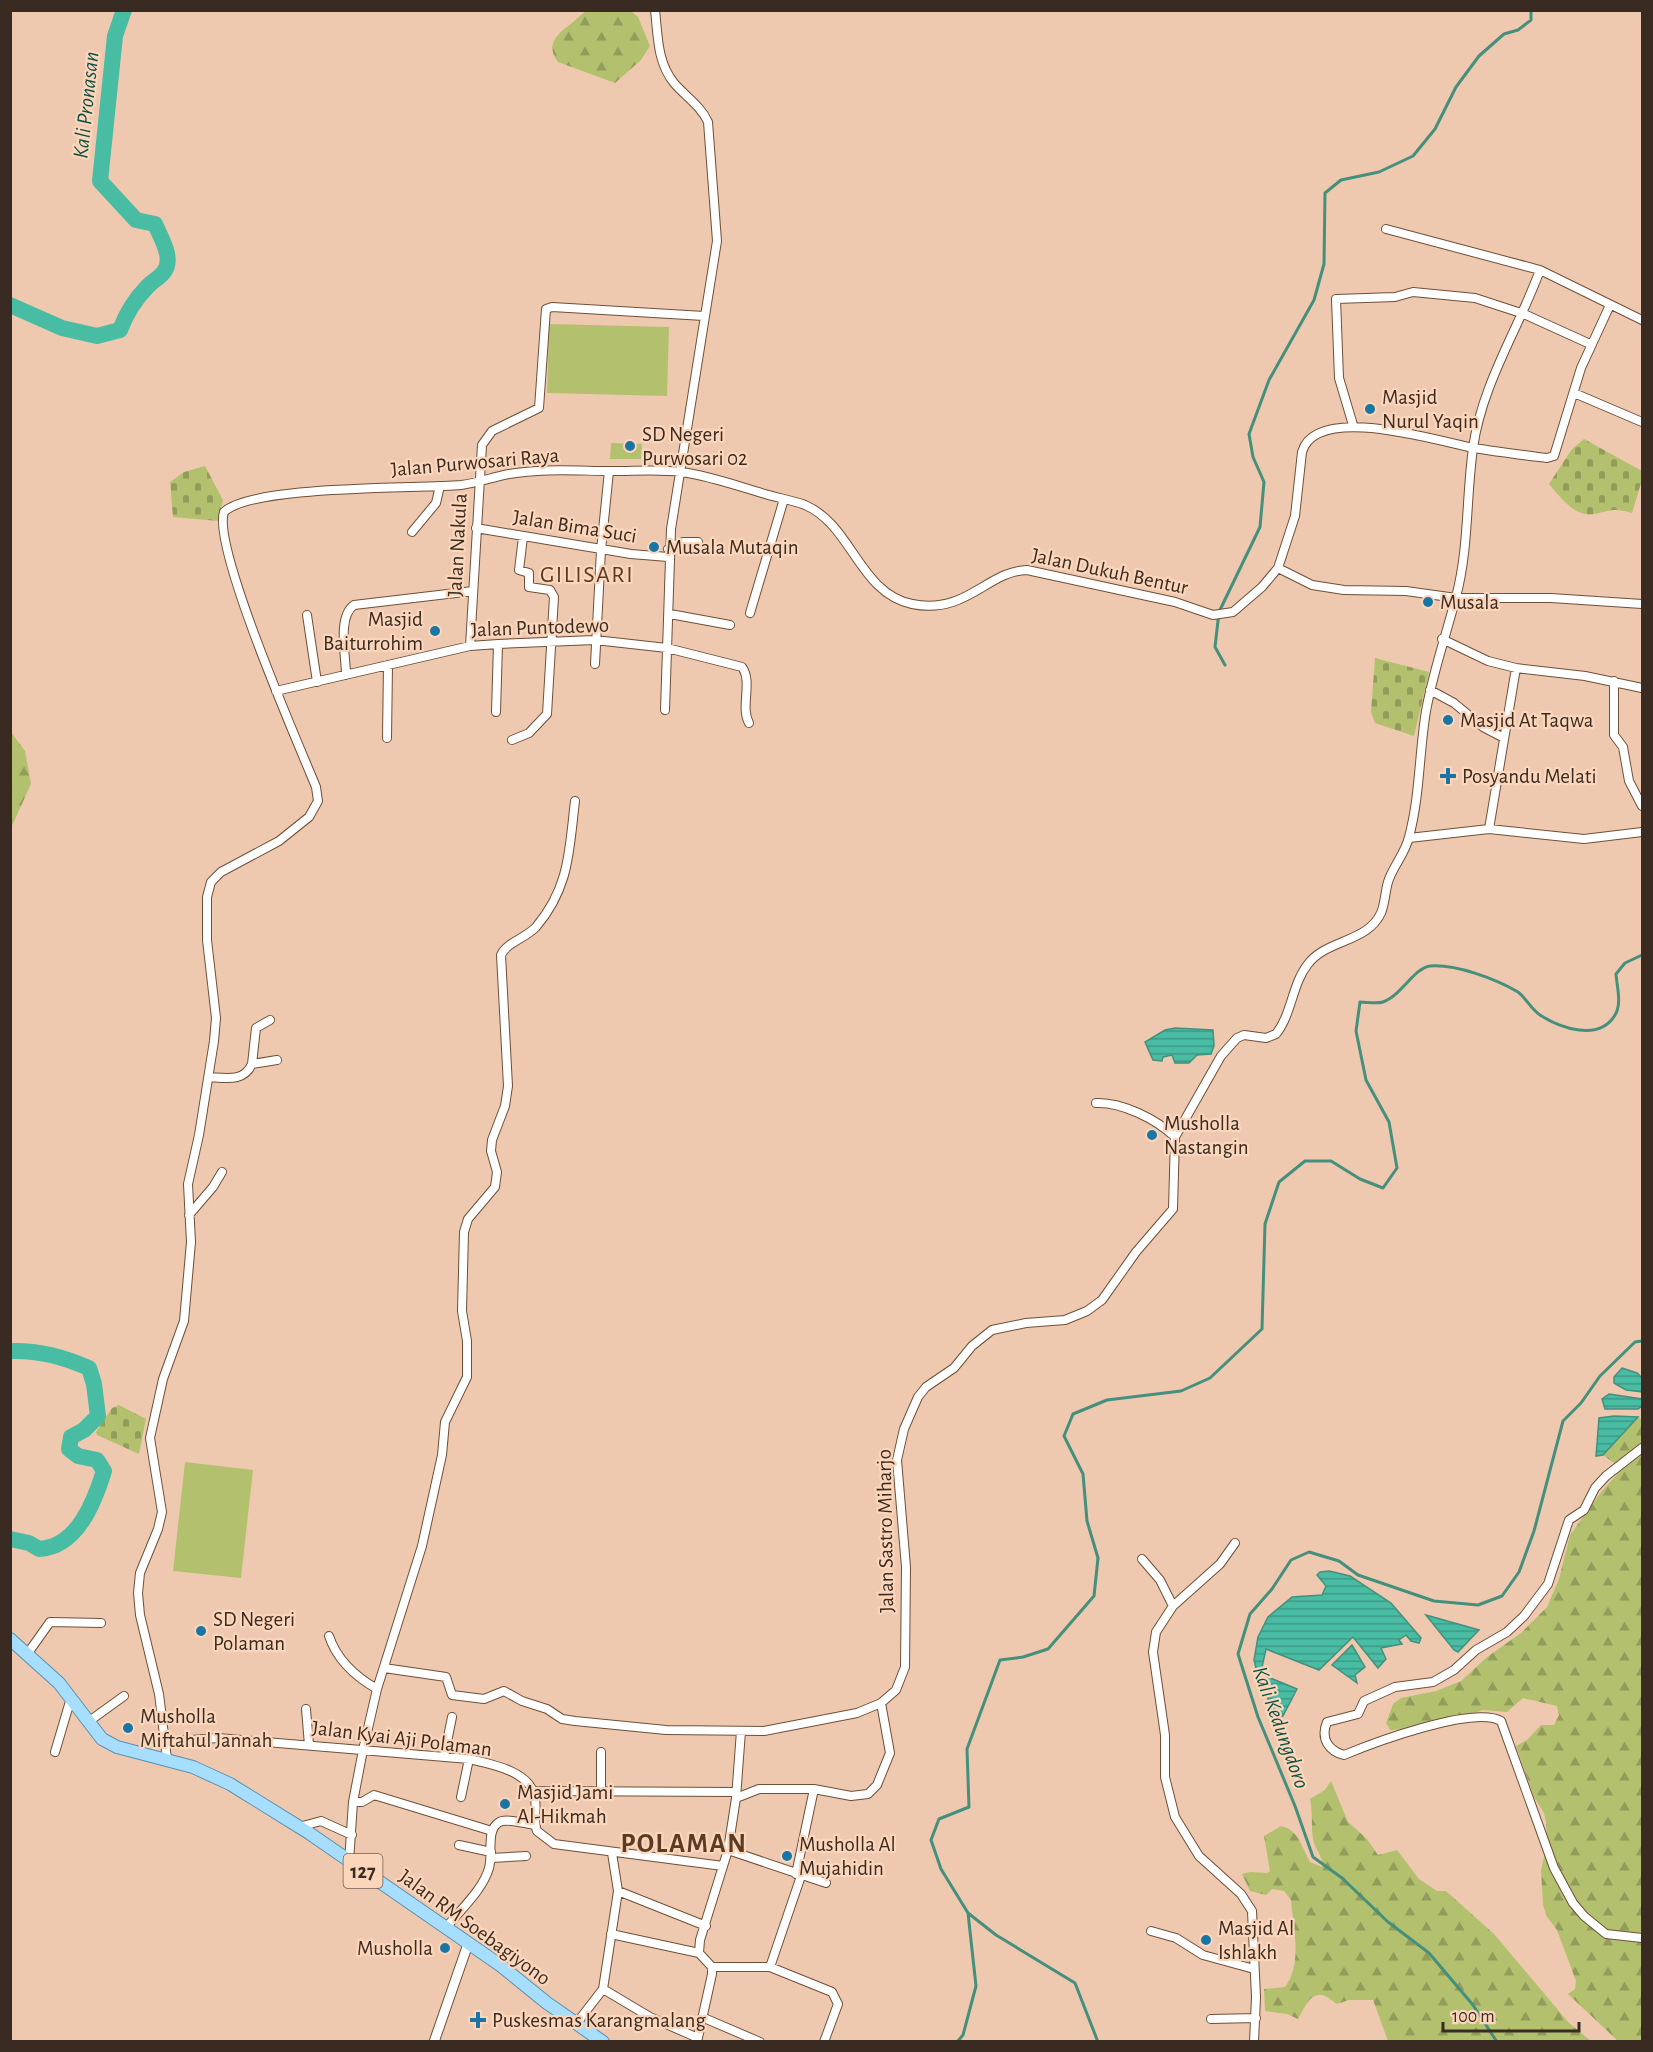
<svg xmlns="http://www.w3.org/2000/svg" width="1653" height="2052" font-family="'Alegreya Sans',sans-serif">
<style>
.forest{fill:url(#forest-firs)}
.cemetery{fill:url(#cemetery-stones)}
.green{fill:#b3c16f}
.water{fill:url(#water-rules);stroke:#44907d;stroke-width:1.5}
.lines{fill:none;stroke-linecap:round;stroke-linejoin:round}
.stream{stroke:#44907d;stroke-width:3}
.river{stroke:#49bca4;stroke-width:16}
.minor-casing{stroke:#6f4f38;stroke-width:10}
.tertiary-casing{stroke:#6f4f38;stroke-width:11}
.primary-casing{stroke:#5b90af;stroke-width:14}
.minor{stroke:#fff;stroke-width:8}
.tertiary{stroke:#fff;stroke-width:9}
.primary{stroke:#a7ddfd;stroke-width:12}
.poi-dot{fill:#1976a4;stroke:#fcd6bb;stroke-width:2}
.labels{text-anchor:middle;stroke-width:4.5;stroke-linejoin:round;paint-order:stroke}
.shield{fill:#fcd6bb;stroke:#745e4f;stroke-width:1.5}
.shield-label{font-size:20px;font-weight:bold;fill:#392b21}
.poi-label{font-size:21px;fill:#392b21;stroke:#fcd6bb;text-anchor:start}
.street-label{font-size:21px;fill:#392b21;stroke:#fcd6bb}
.water-label{font-size:22px;font-style:italic;fill:#0e5044;stroke:#fcd6bb}
.quarter-label{font-size:24px;letter-spacing:1.5px;fill:#5a3c25;stroke:#fcd6bb}
.district-label{font-size:27px;font-weight:bold;letter-spacing:1.5px;fill:#5a3c25;stroke:#fcd6bb}
</style>
<defs>
<pattern id="forest-firs" width="22" height="20" patternUnits="userSpaceOnUse" patternTransform="scale(1.5)"><rect width="22" height="20" fill="#b3c16f"/><path d="M5 1l3.5 6h-7zM16 11l3.5 6h-7z" fill="#939d5b"/></pattern>
<pattern id="cemetery-stones" width="16" height="16" patternUnits="userSpaceOnUse" patternTransform="scale(1.5)"><rect width="16" height="16" fill="#b3c16f"/><path d="M2 7V4a2 2 0 0 1 4 0v3zM10 15v-3a2 2 0 0 1 4 0v3z" fill="#939d5b"/></pattern>
<pattern id="water-rules" width="6" height="5" patternUnits="userSpaceOnUse" patternTransform="scale(1.5)"><rect width="6" height="5" fill="#49bca4"/><path d="M0 2.5h6" fill="none" stroke="#3e9985"/></pattern>
</defs>
<rect width="100%" height="100%" fill="#eec9af"/>
<!-- forest -->
<path class="forest" d="M588,10L632,12L638,17L650,46L641,60L615,83L558,62C546,46 555,36 568,26C576,21 579,15 588,10Z
M11,732L25,751L31,784L11,828Z
M1638,1417L1642,1420V2041H1618L1568,1994L1575,1989L1576,1981L1557,1930L1547,1917L1543,1905L1541,1870L1547,1844L1546,1822L1544,1813L1534,1797L1516,1746L1527,1740L1541,1725H1554L1559,1715L1557,1706L1523,1698L1507,1712L1483,1710L1463,1717L1412,1729L1390,1730L1386,1723L1393,1704L1401,1698L1436,1691L1461,1681L1487,1657L1521,1633L1547,1607L1559,1579L1570,1535L1601,1492L1622,1469L1603,1455Z
M1331,1781L1348,1822L1367,1839L1378,1855L1397,1850L1419,1879L1437,1891H1446L1494,1934L1569,2023L1591,2041H1388L1373,2000H1349L1337,2004C1333,2002 1330,1998 1325,1996C1311,1990 1304,2009 1298,2019L1287,2014L1265,2011L1264,1989L1285,1987C1303,1963 1293,1928 1291,1900L1284,1891L1272,1889L1266,1895L1250,1891L1242,1874L1250,1872L1267,1873L1270,1871L1264,1836L1281,1826C1299,1830 1302,1848 1310,1862L1322,1867C1324,1857 1315,1850 1313,1839C1311,1826 1313,1813 1310,1799L1325,1790Z"/>
<!-- cemetery -->
<path class="cemetery" d="M1584,439L1642,471V480L1632,513C1613,508 1613,510 1595,514C1575,518 1560,497 1549,484L1572,449Z
M205,466L223,500L218,521L173,517L170,482L184,472Z
M1375,658L1429,672L1414,736L1375,723L1371,712Z
M119,1405L146,1419L139,1454L97,1435L96,1432L112,1408Z"/>
<!-- green -->
<path class="green" d="M549,324L669,327L667,396L547,393Z
M611,443L642,444L641,459H610Z
M185,1462L253,1470L241,1578L173,1571Z"/>
<!-- water -->
<path class="water" d="M1175,1028L1213,1030L1214,1046L1211,1054L1197,1055L1189,1063H1175L1172,1055L1163,1057L1162,1061L1153,1060L1145,1042L1165,1030Z
M1622,1368L1637,1373L1642,1378V1392L1626,1390L1614,1383V1377Z
M1609,1394L1642,1399V1406L1638,1409H1605L1602,1399Z
M1614,1416L1638,1417L1603,1455L1596,1456L1599,1418Z
M1329,1571L1350,1576L1391,1603L1421,1638L1419,1643L1411,1641L1406,1635L1399,1640L1402,1644L1381,1648L1386,1659L1378,1668L1353,1637L1319,1670L1266,1649L1259,1681L1254,1660L1258,1637L1268,1617L1292,1597L1322,1595L1326,1586L1317,1575L1320,1572Z
M1426,1615L1479,1630L1458,1652L1454,1650Z
M1352,1645L1365,1667L1355,1675L1357,1683L1332,1665Z
M1268,1677L1297,1689L1283,1716L1278,1718L1265,1693Z"/>
<g class="lines">
<!-- stream -->
<path class="stream" d="M1225,665L1215,647L1219,612L1260,527L1264,482L1253,457L1249,434L1269,380L1314,300L1324,264L1325,193L1341,180L1379,172L1413,156L1435,129L1456,87L1479,56L1504,34L1518,30L1531,20V10
M957,2042L963,2035L976,1986L968,1913
M1098,2042L1075,1983L996,1935L968,1913L941,1869L931,1840L939,1819L969,1807L967,1749L1000,1660L1023,1657L1048,1649L1094,1596L1098,1558L1087,1521L1083,1474L1064,1436L1073,1414L1107,1400L1181,1391L1210,1378L1262,1329L1265,1224L1279,1182L1305,1161H1331L1360,1179L1383,1188L1397,1168L1389,1122L1366,1080L1356,1031L1360,1002C1367,1002 1377,1004 1383,1002C1401,996 1414,968 1430,966C1456,964 1496,979 1518,992C1526,998 1531,1009 1540,1015C1560,1028 1599,1042 1615,1015C1622,1004 1617,987 1616,974L1625,963L1642,955
M1497,2042L1473,2005L1429,1953L1388,1922L1342,1878L1313,1857L1295,1806L1258,1717L1238,1654L1250,1614L1272,1589L1291,1560L1309,1552L1339,1561L1358,1575L1434,1601L1478,1605L1502,1596L1519,1572L1534,1531L1563,1421L1581,1403L1600,1376L1635,1342L1642,1341"/>
<!-- river -->
<path class="river" d="M10,305L62,328L97,336L120,330C126,314 136,298 148,286C153,281 159,278 163,273C175,260 161,238 155,224L136,220L100,181L115,36L124,10
M10,1351C39,1350 63,1357 89,1368L94,1384L98,1416L84,1430L71,1437L69,1449L78,1456L97,1460L104,1471C94,1503 77,1547 39,1549L29,1543L10,1539"/>
<!-- minor casing -->
<g class="minor-casing">
<path id="minor" d="M655,10C658,36 657,62 674,83C685,96 701,106 708,122L717,241L671,529L665,710
M1386,229L1540,270L1642,320
M1574,393L1642,422
M1353,425L1339,378L1336,299L1395,297L1413,292L1475,298L1524,314L1590,344
M476,528L631,554L668,557
M412,532L436,503L440,486
M668,549L683,542H698
M1278,568L1312,585L1344,590L1406,591L1456,598H1551L1642,604
M750,613L784,499
M670,614L730,625
M307,615L317,682
M1442,639L1488,661L1516,668L1585,676L1642,688
M470,646L482,445L492,431L539,408L546,309L552,307L704,316
M595,664L601,550L609,471
M346,675C346,656 337,617 354,605L473,591
M1614,681V735L1623,747L1629,781L1642,806
M1430,690L1454,703L1483,727L1504,738
M276,691L470,646L498,644L595,640L667,648L742,667C753,682 740,707 749,723
M496,712L498,644
M387,738L388,665
M512,740L529,733L547,714L554,597L550,590L529,587V573L519,570L523,537
M1489,829L1516,668
M1409,838L1489,829L1584,839L1642,832
M252,1064L256,1028L270,1020
M209,1077C227,1078 244,1082 252,1064L277,1060
M1096,1103C1122,1102 1156,1119 1175,1137
M189,1215L213,1187L222,1172
M1642,1448L1606,1476L1595,1488L1584,1510L1569,1520L1548,1584L1524,1616L1507,1632L1476,1650L1454,1670L1433,1682L1395,1687L1364,1701L1358,1714L1327,1722C1320,1739 1329,1751 1344,1755C1373,1743 1474,1705 1501,1721L1554,1868L1573,1903L1584,1916L1606,1934L1642,1938
M1235,1543L1220,1564L1173,1606L1156,1632L1153,1652L1165,1735V1777L1175,1817L1199,1856L1241,1894L1252,1911L1256,1997L1254,2042
M1142,1559L1160,1580L1173,1606
M329,1636C337,1660 356,1677 377,1689
M28,1653L50,1622L101,1623
M384,1668L446,1677L452,1695L484,1699L504,1691L522,1701L547,1709L562,1719L575,1721L666,1730L764,1731L857,1713L881,1703L896,1690L905,1667L906,1567L897,1460L904,1429L918,1397L926,1387L954,1368L972,1346L992,1330L1026,1323L1065,1320L1087,1311L1102,1300L1136,1252L1173,1209L1175,1137L1221,1056L1237,1038L1244,1035L1266,1038L1276,1034C1292,1014 1292,984 1308,964C1327,939 1367,943 1381,913C1385,904 1385,892 1388,882C1393,866 1405,854 1409,837C1420,796 1419,753 1426,711C1433,672 1446,635 1456,597C1469,548 1466,498 1473,448C1482,384 1518,330 1540,270
M306,1709L309,1745
M88,1722L124,1696
M164,1742L218,1738L469,1759C491,1764 531,1771 535,1798C537,1809 533,1821 537,1831L554,1844L723,1866
M55,1752L71,1698
M601,1752V1792
M444,1757L452,1717
M167,1759L159,1694L140,1615L138,1593L140,1573L158,1529L162,1512L150,1438L163,1379L184,1321L191,1242L188,1184L199,1135L214,1041L216,1018L207,940V897L211,882L221,872L279,841L309,817L318,801L316,787C298,743 212,547 224,512C252,485 415,489 461,485C477,483 493,477 509,474C543,468 579,471 614,471C636,471 660,469 682,472C710,476 738,486 765,494C778,498 792,500 805,505C852,525 859,593 912,604C967,615 987,571 1027,570L1175,602L1213,615L1233,612L1262,587L1278,568L1295,516L1302,452C1316,402 1441,442 1474,448C1498,452 1523,455 1547,458L1554,456L1581,368L1610,305
M533,1791L736,1792
M461,1797L469,1759
M736,1798L759,1789H814L851,1796L868,1794L877,1785L890,1753L881,1703
M353,1802H362L374,1795L492,1831
M299,1827L321,1821L352,1835
M459,1845L491,1852
M728,1850L826,1883
M491,1858L526,1856
M349,1862L353,1802L363,1750L377,1689L422,1546L442,1455L445,1422L467,1377V1341L462,1311L464,1232L468,1219L495,1187L497,1172L491,1151L492,1140L505,1106L508,1086L501,955C507,942 526,938 536,927C570,887 569,850 575,801
M796,1874L814,1789
M618,1891L706,1926
M445,1929C459,1911 483,1890 489,1868C493,1855 486,1831 498,1823C505,1817 525,1824 535,1825
M1151,1931L1176,1938L1203,1955L1254,1969
M611,1934L699,1953
M712,1967H770L832,1992L838,2004L824,2042
M770,1967L801,1876
M603,1989L650,2017L698,2038
M704,2018L760,2042
M1211,2019L1256,2018
M576,2024L603,1989L618,1891L612,1853
M697,2042L712,1974V1967L699,1953L700,1940L728,1850L736,1798L741,1731"/>
</g>
<!-- tertiary casing -->
<g class="tertiary-casing">
<path id="tertiary" d="M434,2042L468,1944"/>
</g>
<!-- primary casing -->
<g class="primary-casing">
<path id="primary" d="M10,1639L59,1683L102,1739L117,1747L193,1767L230,1784L309,1833L500,1965L547,2003L603,2042"/>
</g>
<!-- minor -->
<use href="#minor" class="minor"/>
<!-- tertiary -->
<use href="#tertiary" class="tertiary"/>
<!-- primary -->
<use href="#primary" class="primary"/>
</g>
<!-- markers -->
<g class="poi-dot">
<circle cx="1370" cy="409" r="6"/>
<circle cx="630" cy="446" r="6"/>
<circle cx="654" cy="547" r="6"/>
<circle cx="1428" cy="602" r="6"/>
<circle cx="435" cy="631" r="6"/>
<circle cx="1448" cy="720" r="6"/>
<path d="M1445 767h6v6h6v6h-6v6h-6v-6h-6v-6h6z"/>
<circle cx="1152" cy="1135" r="6"/>
<circle cx="201" cy="1631" r="6"/>
<circle cx="128" cy="1728" r="6"/>
<circle cx="505" cy="1804" r="6"/>
<circle cx="787" cy="1856" r="6"/>
<circle cx="1206" cy="1940" r="6"/>
<circle cx="445" cy="1948" r="6"/>
<path d="M475 2011h6v6h6v6h-6v6h-6v-6h-6v-6h6z"/>
</g>
<g class="labels">
<!-- shield labels -->
<rect class="shield" x="343.5" y="1854" width="39" height="34" rx="4.5"/>
<g class="shield-label">
<text x="363" y="1878">127</text>
</g>
<!-- poi labels -->
<g class="poi-label">
<text x="1382" y="404">Masjid<tspan x="1382" dy="24">Nurul Yaqin</tspan></text>
<text x="642" y="441">SD Negeri<tspan x="642" dy="24">Purwosari 02</tspan></text>
<text x="666" y="554">Musala Mutaqin</text>
<text x="1440" y="609">Musala</text>
<text x="423" y="626" text-anchor="end">Masjid<tspan x="423" dy="24">Baiturrohim</tspan></text>
<text x="1460" y="727">Masjid At Taqwa</text>
<text x="1462" y="783">Posyandu Melati</text>
<text x="1164" y="1130">Musholla<tspan x="1164" dy="24">Nastangin</tspan></text>
<text x="213" y="1626">SD Negeri<tspan x="213" dy="24">Polaman</tspan></text>
<text x="140" y="1723">Musholla<tspan x="140" dy="24">Miftahul Jannah</tspan></text>
<text x="517" y="1799">Masjid Jami<tspan x="517" dy="24">Al-Hikmah</tspan></text>
<text x="799" y="1851">Musholla Al<tspan x="799" dy="24">Mujahidin</tspan></text>
<text x="1218" y="1935">Masjid Al<tspan x="1218" dy="24">Ishlakh</tspan></text>
<text x="433" y="1955" text-anchor="end">Musholla</text>
<text x="492" y="2027">Puskesmas Karangmalang</text>
</g>
<!-- street labels -->
<g class="street-label">
<text transform="translate(475 462) rotate(-5)" y="7">Jalan Purwosari Raya</text>
<text transform="translate(575 526) rotate(9)" y="7">Jalan Bima Suci</text>
<text transform="translate(457 545) rotate(-87)" y="7">Jalan Nakula</text>
<text transform="translate(1110 571) rotate(12)" y="7">Jalan Dukuh Bentur</text>
<text transform="translate(540 627) rotate(-2)" y="7">Jalan Puntodewo</text>
<text transform="translate(885 1531) rotate(-91)" y="7">Jalan Sastro Miharjo</text>
<text transform="translate(402 1738) rotate(7)" y="7">Jalan Kyai Aji Polaman</text>
<text transform="translate(475 1927) rotate(36)" y="7">Jalan RM Soebagiyono</text>
</g>
<!-- water labels -->
<g class="water-label">
<text transform="translate(85 105) rotate(-84)" y="8">Kali Pronasan</text>
<text transform="translate(1282 1727) rotate(70)" y="8">Kali Kedungdoro</text>
</g>
<!-- quarter labels -->
<g class="quarter-label">
<text x="587" y="582">GILISARI</text>
</g>
<!-- district labels -->
<g class="district-label">
<text x="684" y="1852">POLAMAN</text>
</g>
</g>
<!-- border -->
<rect width="1653" height="2052" fill="none" stroke="#392b21" stroke-width="24"/>
<!-- scale -->
<path d="M1443 2022v9h136v-9" fill="none" stroke="#392b21" stroke-width="3"/>
<text x="1452" y="2022" font-size="18" fill="#392b21" stroke="#fcd6bb" stroke-width="4.5" paint-order="stroke">100 m</text>
</svg>
